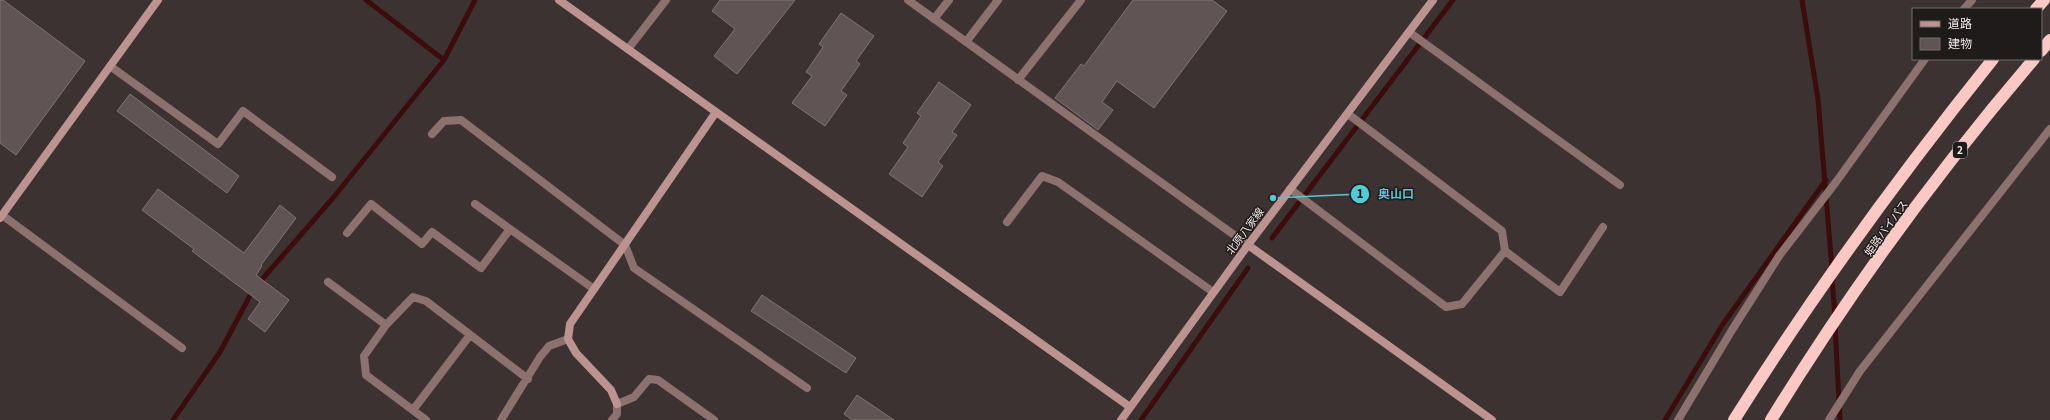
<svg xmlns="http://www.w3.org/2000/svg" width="2050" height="420" font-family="Georgia,'Noto Sans JP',serif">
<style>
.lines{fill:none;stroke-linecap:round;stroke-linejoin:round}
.stream{stroke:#3c0c0c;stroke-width:5}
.building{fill:#605554;stroke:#807473}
.street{stroke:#8c716f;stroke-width:8}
.secondary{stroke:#bd938f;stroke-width:8}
.highway{stroke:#fcc8c3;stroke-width:12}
.labels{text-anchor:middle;stroke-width:3;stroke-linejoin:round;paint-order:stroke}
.shield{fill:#1f1b1a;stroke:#b1abaa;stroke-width:1}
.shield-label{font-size:10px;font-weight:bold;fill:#f0e9e8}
.street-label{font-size:11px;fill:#f0e9e8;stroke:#1f1b1a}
.leader{fill:none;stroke:#52cbd8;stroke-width:1.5}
.callout-dot{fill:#52cbd8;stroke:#1f1b1a;stroke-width:1.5}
.mark-label{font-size:12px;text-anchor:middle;font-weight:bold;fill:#111}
.callout-label{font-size:12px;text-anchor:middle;font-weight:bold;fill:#52cbd8;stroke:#1f1b1a;stroke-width:3;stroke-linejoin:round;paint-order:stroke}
</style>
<rect width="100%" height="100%" fill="#3c3231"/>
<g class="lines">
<!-- stream -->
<path class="stream" d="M366,0L444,60
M1802,0L1818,99L1832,269
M1272,238L1453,0
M1832,277L1835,317
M258,284L333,198L444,60L475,0
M1835,325L1840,420
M173,420L220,352L253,290
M1141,420L1248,268
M1665,420L1723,324L1826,180"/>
</g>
<!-- building -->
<path class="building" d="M0,0H3L85,61L16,155L0,143Z
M720,0H795L737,74L714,56L735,29L712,11Z
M1133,0H1212L1227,11L1154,108L1117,81L1102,102L1113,110L1098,130L1055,98L1081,64L1084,66Z
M841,13L874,36L856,61L860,64L841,91L847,95L825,126L792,103L812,76L806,72L823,47L819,44Z
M939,82L971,105L952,132L957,135L938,162L943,166L922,197L889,174L908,147L903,143L921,116L917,113Z
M130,94L239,176L227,193L117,111Z
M158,189L244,253L280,205L296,218L261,265L262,266L256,275L289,300L265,332L248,319L260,302L192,251L194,249L142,210Z
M762,295L856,358L846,373L751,311Z
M857,395L894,420H852L844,414Z"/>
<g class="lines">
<!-- street -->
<path class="street" d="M908,0L1248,245
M1964,9L1972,0
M934,19L949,0
M1409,32L1620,185
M966,42L998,0
M628,49L666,0
M110,66L218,144L243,111L332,177
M1018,80L1081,0
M1348,114L1502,231L1505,251L1560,292L1603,227
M432,134L444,121L461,120L625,245L634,268L807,388
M1290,189L1446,307L1462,304L1505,251
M475,204L594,289
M2,215L182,348
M1007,222L1042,176L1058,182L1213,292
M347,233L371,204L422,244L432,232L481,268L510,229
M328,282L386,325
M413,410L470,335
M426,420L366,375L364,356L386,325L413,297L426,301L528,379
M501,420L540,357L549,346L568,339
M612,420L617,414V404L634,397L649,379L658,380L714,420
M1678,420L1732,330L1779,256L1836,182L1925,59
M1829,420L1860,371L2050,129"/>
<!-- secondary -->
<path class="secondary" d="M559,0L1130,407
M0,218L158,0
M1248,245L1492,420
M617,404L611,390L576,353L568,339L570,324L716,112
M1121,420L1248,245L1433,0"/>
<!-- highway -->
<path class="highway" d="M2036,9L2044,0
M2041,51L2050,40
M1734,420C1813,294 1900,175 1993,59
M1771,420C1847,296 1939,170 2034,59"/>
</g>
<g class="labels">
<!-- shield labels -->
<rect class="shield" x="1953" y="142" width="14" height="16" rx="3"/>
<g class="shield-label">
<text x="1960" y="154">2</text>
</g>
<!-- street labels -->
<g class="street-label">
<text transform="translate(1886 228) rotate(-54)" y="4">姫路バイパス</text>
<text transform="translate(1245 231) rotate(-53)" y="4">北原八家線</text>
</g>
</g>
<!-- callouts -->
<path class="leader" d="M1273 198L1360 194"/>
<g class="callout-dot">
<circle cx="1273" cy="198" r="4"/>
<circle cx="1360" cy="194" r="10"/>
</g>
<g class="mark-label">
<text x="1360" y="198">1</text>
</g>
<g class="callout-label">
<text x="1396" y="198">奥山口</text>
</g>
<!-- legend -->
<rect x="1912" y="8" width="130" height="52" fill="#1f1b1a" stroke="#736d6c"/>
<rect x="1920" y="21" width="20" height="6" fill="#bd938f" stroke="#736d6c"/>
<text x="1948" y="28" font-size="12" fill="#f0e9e8">道路</text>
<rect x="1920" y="38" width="20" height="12" fill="#605554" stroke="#736d6c"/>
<text x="1948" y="48" font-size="12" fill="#f0e9e8">建物</text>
</svg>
